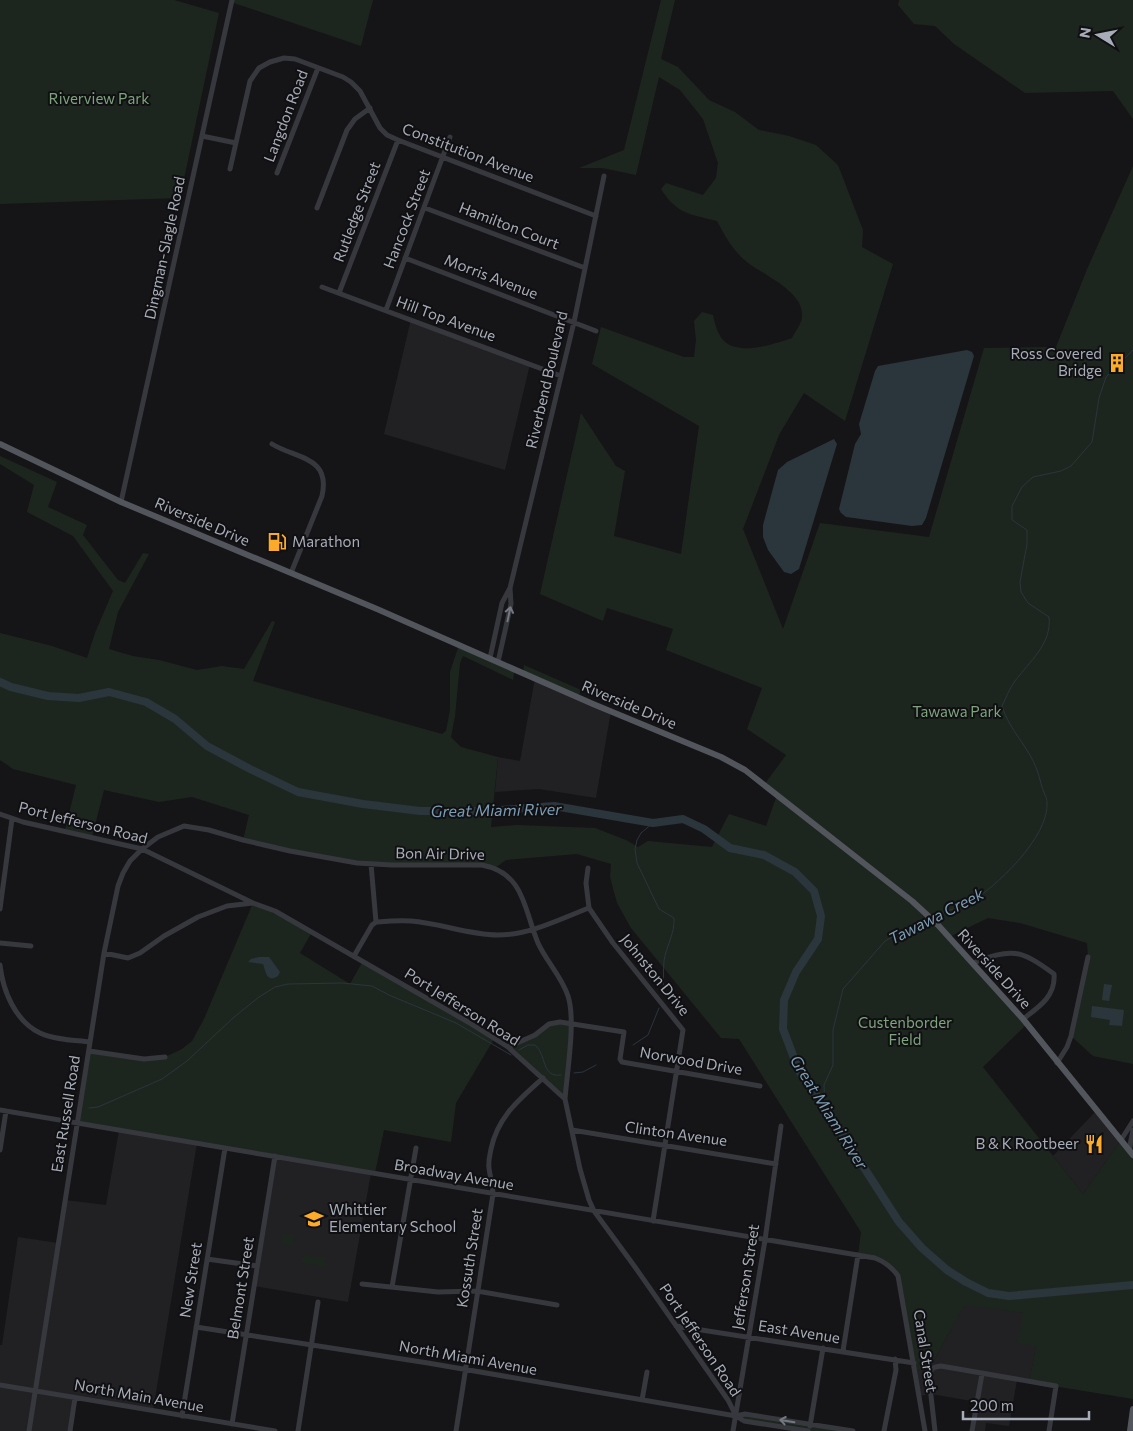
<svg xmlns="http://www.w3.org/2000/svg" width="1133" height="1431" font-family="Commissioner,sans-serif">
<style>
.built{fill:#212124}
.green{fill:#1d261e}
.water{fill:#2b353c}
.lines{fill:none;stroke-linecap:round;stroke-linejoin:round}
.stream{stroke:#2b353c;stroke-width:1}
.river{stroke:#2b353c;stroke-width:8}
.minor{stroke:#36383d;stroke-width:5}
.major{stroke:#52555c;stroke-width:6}
.oneway{stroke:#747881}
.labels{text-anchor:middle;stroke-width:4;stroke-linejoin:round;paint-order:stroke}
.park-label{font-size:15px;fill:#7da47d;stroke:#101012}
.street-label{font-size:15px;fill:#a7adb8;stroke:#101012}
.poi-label{font-size:15px;fill:#a7adb8;stroke:#101012;text-anchor:end}
.water-label{font-size:16px;font-style:italic;fill:#7c9db5;stroke:#101012}
</style>
<rect width="100%" height="100%" fill="#151517"/>
<!-- built -->
<path class="built" d="M411,319L530,364L505,470L384,434Z
M535,678L611,711L596,798L539,789L495,792L498,757L520,761Z
M1097,1110L1121,1140L1083,1194L1053,1156Z
M119,1130L197,1143L153,1411L75,1398L70,1431H0V1345H2L18,1237L58,1243L65,1200L106,1205Z
M275,1156L371,1173L348,1302L254,1286Z
M964,1304L1024,1313L1036,1347L1029,1382L1017,1380L1009,1426L986,1423L985,1431H972L977,1402L931,1394L919,1396L916,1372L935,1359Z"/>
<!-- green -->
<path class="green" d="M0,0H174L219,13L180,198L0,204Z
M232,0H373L361,46L231,2Z
M661,0H675L661,59L678,67L709,100L735,112L759,130L789,136L816,145L838,165L863,230L862,247L893,264L845,421L804,393L779,435L743,529L783,629L820,523L929,537L984,348L1056,347L1088,267L1133,166V1064L1093,1056L1071,1036L1088,957L1087,943L1020,923L988,918L949,937L1027,1024L983,1067L1083,1194L1121,1140L1129,1150L1133,1130V1399L1029,1382L1036,1347L1017,1343L1023,1313L964,1305L935,1359L916,1372L898,1276L884,1261L858,1255L861,1232L739,1039L721,1038L631,928L617,903L610,877L611,864L577,854L506,860L495,868L357,863L243,840L249,815L192,797L159,802L104,790L92,837L65,830L76,785L13,769L0,760V633L52,646L87,658L95,633L113,591L73,536L27,512L34,485L0,464V456L57,482L48,507L87,525L83,535L118,580L125,583L143,553L149,554L118,612L109,649L133,656L159,660L197,670L222,666L244,669L272,621L275,622L253,681L442,734L446,731L450,710V672L459,645L515,669L513,680L463,656L460,663L455,716L451,737L461,747L498,757L491,827L517,825L595,828L626,840L638,847L648,841L712,847L729,814L766,826L777,795L764,785L786,755L747,729L762,688L666,650L673,629L607,608L603,621L540,594L581,413L616,466L625,471L614,536L681,554L699,426L592,364L601,327L684,357H694L696,340L694,321L702,312L713,315C715,323 717,334 724,341C739,356 775,344 792,338C795,332 802,323 802,317C805,292 763,275 747,262C733,251 725,236 717,221C689,214 677,214 661,189L666,183L703,195L716,178L718,163L703,119L680,90L659,77L636,175L602,168H579L624,150Z
M899,0H1133V119L1113,91L1025,93L954,44L935,26L914,24L898,5Z
M524,665L581,690L578,698L523,673Z
M253,903L312,932L300,953L350,984L363,961L494,1039L456,1103L451,1142L384,1130L375,1173L77,1123L89,1051L143,1059L165,1057L182,1049L192,1041L204,1019Z
M571,1023L565,1099L508,1047L535,1035L549,1024Z
M283,1234L294,1235L292,1246L282,1244Z
M303,1256L326,1257L325,1267L302,1263Z
M745,1414L853,1431H808L744,1421L736,1416Z"/>
<!-- water -->
<path class="water" d="M967,350L972,352L974,356L926,518L922,525L912,526L846,517L841,513L839,509L855,444L861,434L859,424L875,371L878,366Z
M834,439L837,444L799,569L791,574L784,572L768,550L763,537V525L778,470L787,462Z
M259,957H269L280,972L278,976C267,983 266,973 263,964L248,962L251,959Z
M1104,984L1112,985L1109,1001L1102,1000Z
M1092,1006L1124,1010L1122,1026L1109,1025L1110,1020L1091,1017Z"/>
<g class="lines">
<!-- stream -->
<path class="stream" d="M653,823L641,833L637,840L635,849L637,863L659,909L674,918C675,934 666,946 664,961C663,971 664,983 663,994
M931,916C943,911 955,910 967,904C995,889 1050,836 1047,802C1047,800 1046,797 1045,795C1041,786 1040,778 1037,770C1029,747 1009,730 1002,706C1006,698 1009,689 1015,681C1029,662 1052,644 1049,617L1028,603L1021,592L1020,582L1027,544V530L1012,520V506L1022,487L1033,477L1061,471L1071,466L1092,442L1099,398L1106,377L1133,350
M633,1045L648,1035L659,1008
M519,1050L528,1045H535C547,1055 541,1078 561,1075
M574,1073L583,1072L596,1065
M825,1107L824,1085L833,1065V1030L843,989L885,941L927,918
M89,1108L98,1107L162,1079L187,1061L233,1018L259,997L275,987L288,984L343,983L372,986L389,995L456,1023L511,1055"/>
<!-- river -->
<path class="river" d="M0,682L11,687L48,696L79,698L109,692L146,702L175,719L207,746L250,769L298,792L363,804L420,811H488L554,806L653,823L683,819L704,829L730,848L764,855L795,872L814,891L821,916L818,939L796,972L784,1000L783,1029L799,1071L825,1107L899,1222L922,1248L947,1270L966,1282L988,1293L1009,1296L1133,1285"/>
<!-- minor -->
<path class="minor" d="M202,136L236,143
M230,169L250,81L259,68L270,62L284,58L295,59L343,77L351,82L360,91L380,128L387,135L398,140L596,216
M277,173L318,68
M317,208L347,130L355,119L370,108
M425,208L585,268
M405,258L596,331
M322,287L561,376
M339,293L398,140
M386,310L450,137
M272,444C296,459 331,456 322,496L291,573
M121,502L232,0
M510,588L574,322L604,176
M490,658L502,603L510,588L511,604L498,662
M0,814L23,822L142,849L253,903L275,911L468,1022L508,1047L565,1099L580,1169L589,1200L594,1211L635,1267L728,1400L736,1416
M588,868L586,883L589,908L613,943L683,1030L653,1221
M0,909L12,819
M376,922C388,921 399,920 411,921C440,923 468,935 498,935C530,935 560,919 589,908
M0,943L31,946
M104,953L128,958L140,953L164,936L198,917L227,906L253,903
M354,956L372,925L376,922L371,864
M973,963C1012,948 1020,949 1054,974C1056,996 1039,1007 1023,1019
M0,965C3,991 15,1021 40,1033C55,1040 74,1040 90,1042
M508,1047L535,1035L549,1024L560,1022L624,1032L620,1059L622,1062L760,1086
M89,1051L144,1059L165,1057
M1057,1063L1067,1047L1071,1036L1088,957
M0,1110L875,1258C885,1262 892,1267 898,1276L925,1431
M572,1130L776,1164
M1121,1140L1133,1121
M0,1150L6,1111
M1129,1150L1133,1130
M207,1259L257,1266
M362,1284L438,1292L477,1291L557,1305
M392,1287L416,1148
M676,1326L914,1363
M196,1327L428,1363L736,1416L744,1421L808,1431
M843,1351L858,1255
M0,1385L275,1431
M642,1400L647,1372
M182,1416L225,1148
M736,1416L745,1414L853,1431
M232,1424L275,1156
M810,1426L823,1348
M29,1431L104,953L118,886L123,873L130,861L142,849L158,837L184,826L209,830L243,840L290,851L357,863L392,865H482C525,873 524,910 538,943C546,961 562,977 568,996C576,1020 567,1072 565,1099
M70,1431L75,1398
M298,1431L318,1302
M456,1431L493,1194C493,1185 490,1177 489,1168C488,1161 490,1155 491,1149C498,1116 519,1100 543,1078
M733,1431L765,1240L781,1126
M884,1431L896,1370L895,1359
M935,1431L929,1378C930,1369 932,1367 941,1366L1056,1386L1049,1431
M972,1431L982,1374"/>
<!-- major -->
<path class="major" d="M0,444L121,502L377,609L593,704L721,757L745,770L912,901L938,925L1023,1019L1133,1155
M1130,1431L1133,1409"/>
</g>
<!-- one-way arrows -->
<defs><path id="oneway-shaft" d="M-6 0H5M1.5-3L5.5 0L1.5 3" fill="none" stroke-width="1.6" stroke-linecap="round" stroke-linejoin="round" transform="scale(1.25)"/></defs>
<g class="oneway">
<use href="#oneway-shaft" transform="translate(509 614) rotate(-78)"/>
<use href="#oneway-shaft" transform="translate(787 1421) rotate(-171)"/>
</g>
<!-- icons -->
<defs>
<g id="building-bare" transform="scale(1.5)"><path d="M-4-6H4V6H1V3H-1V6H-4ZM-2.5-4.3h1.7v1.8h-1.7ZM.8-4.3h1.7v1.8H.8ZM-2.5-1h1.7V.8h-1.7ZM.8-1h1.7V.8H.8Z" fill="#fbaa2a" stroke="#101012" stroke-width="2.5" paint-order="stroke"/></g>
<g id="fuel-bare" transform="scale(1.5)"><path d="M-5.5-6h7V0h2V4h1.3V-2.5L3-4.5l.8-.8L6-3V5H2.5V1h-1V6h-7ZM-4.2-4.7v3.2H.2V-4.7Z" fill="#fbaa2a" stroke="#101012" stroke-width="2.5" paint-order="stroke"/></g>
<g id="restaurant-bare" transform="scale(1.5)"><path d="M-5-6h1v4h1v-4h1v4h1v-4h1v5L-1.5 .5V6h-2V.5L-5-1ZM5-6V6H3V1.5H1.5Q1.5-4 5-6Z" fill="#fbaa2a" stroke="#101012" stroke-width="2.5" paint-order="stroke"/></g>
<g id="school-bare" transform="scale(1.5)"><path d="M0-5L7-2L0 1L-7-2ZM-4 1L0 2.5L4 1V4Q0 6-4 4Z" fill="#fbaa2a" stroke="#101012" stroke-width="2.5" paint-order="stroke"/></g>
</defs>
<g fill-rule="evenodd">
<use href="#building-bare" x="1117" y="363"/>
<use href="#fuel-bare" x="277" y="542"/>
<use href="#restaurant-bare" x="1094" y="1144"/>
<use href="#school-bare" x="314" y="1219"/>
</g>
<g class="labels">
<!-- park labels -->
<g class="park-label">
<text x="99" y="104">Riverview Park</text>
<text x="957" y="717">Tawawa Park</text>
<text x="905" y="1028">Custenborder<tspan x="905" dy="17">Field</tspan></text>
</g>
<!-- street labels -->
<g class="street-label">
<text transform="translate(286 116) rotate(-69)" y="5">Langdon Road</text>
<text transform="translate(468 153) rotate(21)" y="5">Constitution Avenue</text>
<text transform="translate(357 212) rotate(-69)" y="5">Rutledge Street</text>
<text transform="translate(407 219) rotate(-69)" y="5">Hancock Street</text>
<text transform="translate(509 226) rotate(21)" y="5">Hamilton Court</text>
<text transform="translate(165 248) rotate(-78)" y="5">Dingman-Slagle Road</text>
<text transform="translate(491 277) rotate(21)" y="5">Morris Avenue</text>
<text transform="translate(446 319) rotate(20)" y="5">Hill Top Avenue</text>
<text transform="translate(547 380) rotate(-77)" y="5">Riverbend Boulevard</text>
<text transform="translate(202 522) rotate(23)" y="5">Riverside Drive</text>
<text transform="translate(629 705) rotate(23)" y="5">Riverside Drive</text>
<text transform="translate(83 823) rotate(14)" y="5">Port Jefferson Road</text>
<text transform="translate(440 854) rotate(1)" y="5">Bon Air Drive</text>
<text transform="translate(994 969) rotate(48)" y="5">Riverside Drive</text>
<text transform="translate(655 975) rotate(51)" y="5">Johnston Drive</text>
<text transform="translate(462 1007) rotate(32)" y="5">Port Jefferson Road</text>
<text transform="translate(691 1061) rotate(10)" y="5">Norwood Drive</text>
<text transform="translate(66 1114) rotate(-81)" y="5">East Russell Road</text>
<text transform="translate(676 1134) rotate(8)" y="5">Clinton Avenue</text>
<text transform="translate(454 1175) rotate(10)" y="5">Broadway Avenue</text>
<text transform="translate(470 1258) rotate(-81)" y="5">Kossuth Street</text>
<text transform="translate(746 1277) rotate(-81)" y="5">Jefferson Street</text>
<text transform="translate(191 1280) rotate(-81)" y="5">New Street</text>
<text transform="translate(241 1288) rotate(-81)" y="5">Belmont Street</text>
<text transform="translate(799 1332) rotate(9)" y="5">East Avenue</text>
<text transform="translate(700 1340) rotate(56)" y="5">Port Jefferson Road</text>
<text transform="translate(925 1351) rotate(81)" y="5">Canal Street</text>
<text transform="translate(468 1358) rotate(10)" y="5">North Miami Avenue</text>
<text transform="translate(139 1396) rotate(10)" y="5">North Main Avenue</text>
</g>
<!-- poi labels -->
<g class="poi-label">
<text x="1102" y="359">Ross Covered<tspan x="1102" dy="17">Bridge</tspan></text>
<text x="292" y="547" text-anchor="start">Marathon</text>
<text x="1079" y="1149">B &amp; K Rootbeer</text>
<text x="329" y="1215" text-anchor="start">Whittier<tspan x="329" dy="17">Elementary School</tspan></text>
</g>
<!-- water labels -->
<g class="water-label">
<text transform="translate(496 810) rotate(-1)" y="6">Great Miami River</text>
<text transform="translate(936 916) rotate(-27)" y="6">Tawawa Creek</text>
<text transform="translate(829 1112) rotate(58)" y="6">Great Miami River</text>
</g>
</g>
<!-- north arrow -->
<g transform="translate(1098 35) rotate(280)" stroke="#101012" stroke-width="4" paint-order="stroke">
<path d="M0-4L9 19L0 12L-9 19Z" fill="#a7adb8"/>
<text y="-8" font-size="14" font-weight="bold" text-anchor="middle" fill="#a7adb8">N</text>
</g>
<!-- scale -->
<path d="M963 1411v8h126v-8" fill="none" stroke="#a7adb8" stroke-width="2.5"/>
<text x="970" y="1411" font-size="15" fill="#a7adb8" stroke="#101012" stroke-width="4" paint-order="stroke">200 m</text>
</svg>
